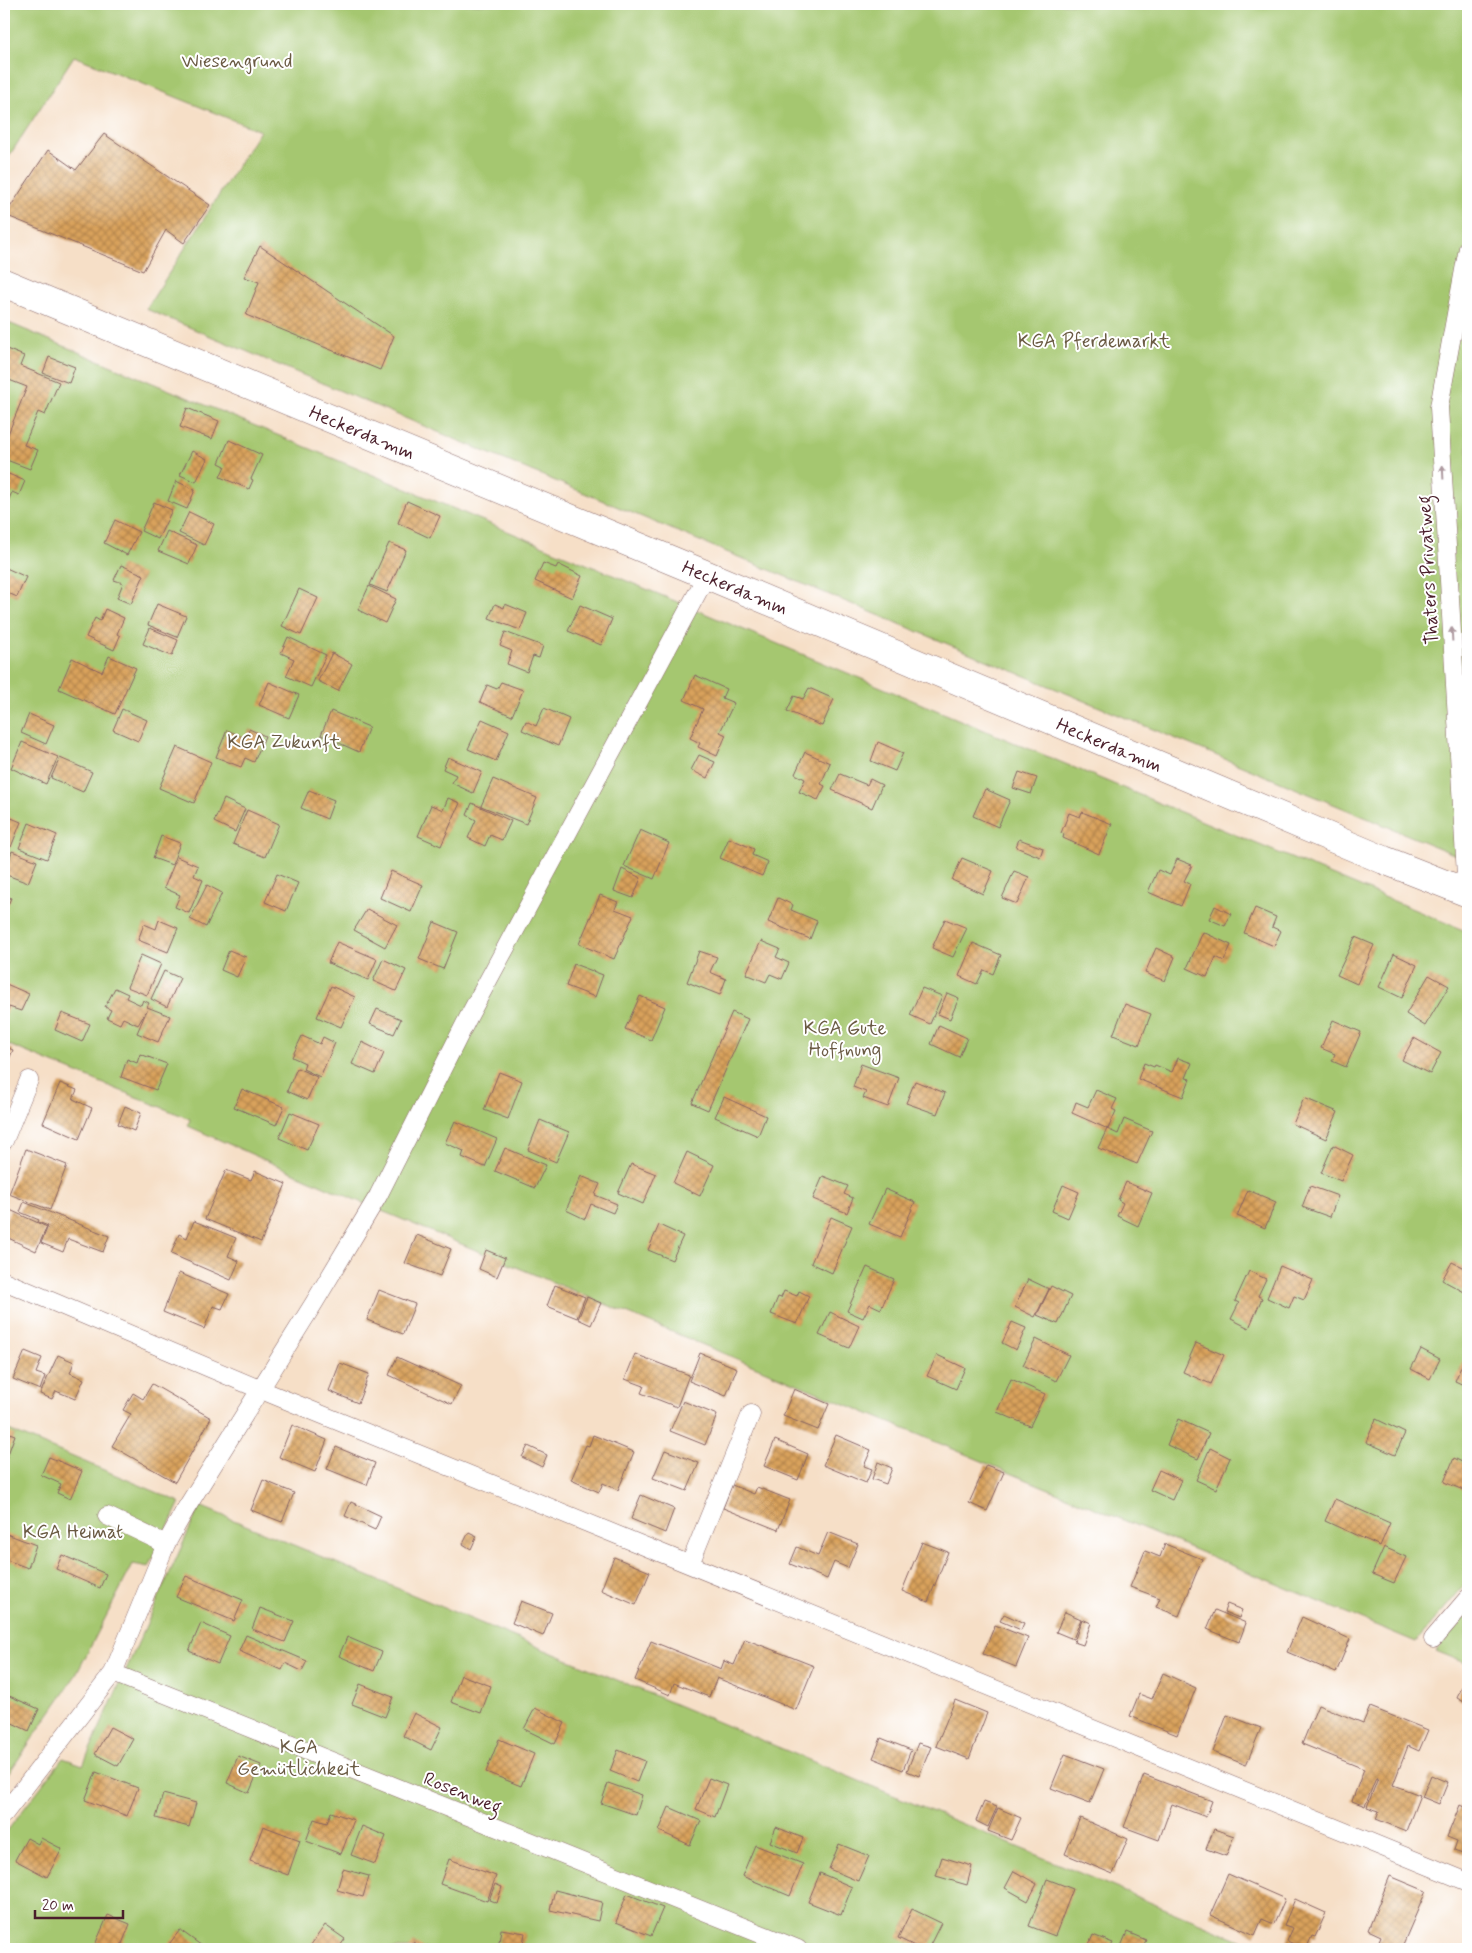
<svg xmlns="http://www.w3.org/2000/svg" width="1472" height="1953" font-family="Mynerve,sans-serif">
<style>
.garden{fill:#a5c770;stroke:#78734e}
.building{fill:url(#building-cross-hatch)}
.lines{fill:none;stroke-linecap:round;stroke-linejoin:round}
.lane-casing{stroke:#866262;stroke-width:19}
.secondary-casing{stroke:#866262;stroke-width:29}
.lane{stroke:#fff;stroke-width:18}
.secondary{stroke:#fff;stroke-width:28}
.oneway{fill:#ae9aa0}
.labels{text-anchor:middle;stroke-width:4;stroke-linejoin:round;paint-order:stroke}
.park-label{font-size:19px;fill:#6a5a43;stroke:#fff}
.street-label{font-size:19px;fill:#4a1f2b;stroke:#fff}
</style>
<defs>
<pattern id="building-cross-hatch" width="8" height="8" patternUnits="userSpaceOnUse" patternTransform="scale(1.25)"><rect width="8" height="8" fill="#d9a25c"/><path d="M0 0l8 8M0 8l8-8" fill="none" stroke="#b2834c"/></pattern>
</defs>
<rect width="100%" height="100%" fill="#fff"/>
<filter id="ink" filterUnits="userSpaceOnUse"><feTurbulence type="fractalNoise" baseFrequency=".02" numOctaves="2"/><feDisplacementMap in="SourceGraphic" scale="10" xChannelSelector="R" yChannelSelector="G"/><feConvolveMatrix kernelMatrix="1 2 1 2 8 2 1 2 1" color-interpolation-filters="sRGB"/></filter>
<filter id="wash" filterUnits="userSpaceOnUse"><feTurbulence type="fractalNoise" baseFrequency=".0096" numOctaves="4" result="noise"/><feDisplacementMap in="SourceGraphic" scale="20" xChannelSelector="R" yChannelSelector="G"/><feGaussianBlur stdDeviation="1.12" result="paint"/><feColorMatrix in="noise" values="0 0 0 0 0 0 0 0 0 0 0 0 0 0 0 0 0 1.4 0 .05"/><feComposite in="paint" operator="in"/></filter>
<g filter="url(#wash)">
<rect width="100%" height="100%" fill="#f6dfc7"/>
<!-- garden -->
<path class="garden" d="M4,4H1468V860L488,453L146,309L260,131L74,56L4,164Z
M4,321L1468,932V1581L1416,1642L358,1201L188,1126L190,1119L4,1043Z
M4,1428L180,1502L149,1567L133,1564L76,1675L4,1780Z
M200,1506L1262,1949H4V1835L63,1758L83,1765Z
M1468,1613V1664L1436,1651Z"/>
<g id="blocks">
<!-- building -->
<path class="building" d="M104,134L210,205L184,243L166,230L143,271L5,215L48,150L76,170Z
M260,246L394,336L380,370L246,315L259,282L244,277Z
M4,348L24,356L20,366L59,382L45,415L38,412L24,445L38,450L30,469L4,459V444L27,387L4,378Z
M49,357L75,367L69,383L43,373Z
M187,408L219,421L212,439L180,427Z
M229,440L262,455L251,479L253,480L249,489L220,477L225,466L219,463Z
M192,451L207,459L196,482L180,475Z
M4,472L25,481L19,495L12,492L4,511Z
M176,481L195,490L187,509L168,501Z
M407,501L440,516L430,538L398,523Z
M154,502L172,510L158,539L141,531Z
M189,512L214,524L204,545L179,533Z
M115,520L139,532L127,555L104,543Z
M167,531L197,545L189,564L158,551Z
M389,543L406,550L387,592L370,585Z
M543,563L556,568L558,564L582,576L572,598L535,581Z
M121,565L144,575L131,604L117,598L123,583L114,580Z
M4,567L26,577L17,597L4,591Z
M369,586L396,599L385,623L358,610Z
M299,589L318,598L301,635L282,626Z
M157,604L186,616L177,637L148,625Z
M495,604L504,608L505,604L527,613L520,630L489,618Z
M580,605L612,619L601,645L568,631Z
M105,609L124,618L117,634L120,636L114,650L86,637L95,618L100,621Z
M150,628L178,640L172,656L143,644Z
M505,632L543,646L539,658L533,656L527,672L507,664L512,651L500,646Z
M288,637L326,655L311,687L286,676L294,659L281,653Z
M332,653L352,664L338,691L318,681Z
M109,656L136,668L115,714L59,689L72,658L102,672Z
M695,675L726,689L722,698L734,703L720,732L726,735L717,756L698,747L700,743L690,738L703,709L684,700Z
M269,682L299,695L289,718L259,705Z
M501,682L523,690L512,716L480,702L487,685L497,689Z
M809,688L834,699L822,726L787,711L794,696L803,699Z
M544,708L569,719L558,746L522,730L526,721L536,726Z
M122,709L147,720L138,741L113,730Z
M331,711L369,727L359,752L321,735Z
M29,714L54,725L46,744L21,733Z
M482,719L509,731L496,761L468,749Z
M249,729L265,736L254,762L245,758L241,767L216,757L227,730L245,738Z
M22,742L58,757L46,784L11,768Z
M878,742L903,753L895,771L871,761Z
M177,747L211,762L194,803L159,788Z
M805,752L830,763L821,784L825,786L818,800L799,792L805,779L795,774Z
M699,755L715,762L707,778L691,770Z
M448,757L482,772L473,793L452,783L456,775L443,769Z
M60,758L92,772L83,792L51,778Z
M1019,772L1037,778L1031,794L1013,788Z
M840,774L867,785L870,779L882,785L872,808L832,790Z
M493,779L537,798L526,824L481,806Z
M985,789L1010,800L998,827L973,816Z
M309,790L334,800L327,819L301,808Z
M448,798L460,803L441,846L418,836L431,805L443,810Z
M224,799L245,809L235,832L214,822Z
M472,803L511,821L502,840L490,835L485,846L468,838L476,820L467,815Z
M247,810L279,824L265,857L233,844Z
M1082,812L1112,824L1099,854L1063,838L1064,834L1061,833L1069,813L1080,817Z
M4,815L21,822L11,847L4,844Z
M29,823L57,835L47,859L19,848Z
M640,830L669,843L654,879L624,866Z
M161,836L180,843L172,865L153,858Z
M729,838L754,849L752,855L768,862L762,876L720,858Z
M1019,839L1043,848L1040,857L1016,847Z
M12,851L37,861L28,883L4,874Z
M177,857L198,866L194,876L203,880L189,913L175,907L180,895L164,888Z
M962,858L993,871L983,894L952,880Z
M1177,859L1192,865L1184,881L1190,884L1181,906L1148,892L1158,870L1170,875Z
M622,869L641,878L633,898L614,891Z
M391,871L423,885L411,912L380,898Z
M1014,871L1029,877L1017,904L1002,898Z
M277,874L298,883L286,911L265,902Z
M207,885L222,893L206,927L190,919Z
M4,895L11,898L4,913Z
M600,895L618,902L615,909L633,916L614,959L579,944Z
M778,898L793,905L791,910L817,921L810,939L768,922Z
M1215,906L1231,914L1225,926L1209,919Z
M1255,908L1276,917L1272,927L1281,931L1274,946L1244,933Z
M367,909L397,925L385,947L354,930Z
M945,919L967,928L953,957L932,948Z
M159,920L178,928L168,952L138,940L144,924L156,929Z
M434,922L458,932L443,969L419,959Z
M1203,932L1231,945L1224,961L1216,957L1207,977L1187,968Z
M1355,937L1374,945L1357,984L1337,975Z
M761,941L780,949L776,957L789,963L782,979L770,974L766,982L746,974Z
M337,942L377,959L368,980L328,963Z
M973,943L1001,955L993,974L984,970L977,984L959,976Z
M1156,948L1175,957L1165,981L1145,973Z
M229,950L246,957L237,977L221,970Z
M699,951L717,957L710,972L726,979L720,995L687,982Z
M1394,954L1417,965L1402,998L1379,987Z
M141,955L161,964L147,995L127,987Z
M383,959L406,970L396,991L373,981Z
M574,964L603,975L595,997L566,986Z
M164,971L180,978L167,1007L151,999Z
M1429,975L1449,986L1425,1026L1406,1014Z
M4,983L29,994L21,1011L9,1007L4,1019Z
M331,986L355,997L341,1027L317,1017Z
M115,988L128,994L126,998L141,1005L143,1000L149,1003L147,1007L170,1016L158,1042L137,1033L147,1010L138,1025L123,1018L120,1024L107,1018L111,1010L105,1007Z
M922,988L942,996L930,1024L910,1015Z
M947,993L959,998L950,1019L938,1014Z
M640,996L665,1007L651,1040L625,1029Z
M1125,1004L1151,1014L1139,1045L1113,1035Z
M377,1009L401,1019L394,1034L370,1024Z
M732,1012L748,1019L708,1110L692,1103Z
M62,1013L90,1024L82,1042L55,1030Z
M1333,1020L1361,1032L1346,1067L1332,1061L1335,1054L1321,1048Z
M939,1025L967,1038L959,1057L931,1044Z
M302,1036L320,1044L323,1037L335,1043L320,1077L303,1069L305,1063L292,1057Z
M1414,1038L1441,1053L1430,1074L1402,1060Z
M362,1042L384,1053L375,1074L352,1064Z
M4,1046L13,1050L4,1071Z
M140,1054L167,1064L156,1090L121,1077L127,1059L137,1063Z
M1178,1058L1192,1063L1186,1078L1190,1079L1183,1097L1138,1079L1144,1063L1154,1067L1155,1065L1172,1072Z
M861,1064L899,1078L888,1107L863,1098L866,1092L853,1087Z
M297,1068L317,1077L307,1100L287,1091Z
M499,1072L522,1081L508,1119L484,1110Z
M915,1081L945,1093L937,1114L906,1103Z
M60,1083L77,1090L73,1099L92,1108L79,1139L43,1123Z
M242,1089L284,1107L276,1125L234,1107Z
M1096,1090L1117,1099L1112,1109L1116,1111L1108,1129L1072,1113L1076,1102L1088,1107Z
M724,1097L766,1116L758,1136L715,1117Z
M1304,1098L1338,1112L1326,1139L1293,1124Z
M125,1106L141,1113L134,1131L118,1124Z
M290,1112L319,1124L307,1150L279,1138Z
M1124,1119L1152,1131L1137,1164L1098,1148L1107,1129L1118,1134Z
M540,1120L569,1132L556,1162L528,1150Z
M455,1121L497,1139L485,1167L462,1157L464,1151L445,1143Z
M1333,1145L1353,1155L1341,1181L1321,1173Z
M505,1148L546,1165L535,1188L495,1171Z
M26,1149L67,1165L50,1210L9,1194Z
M687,1152L714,1165L700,1196L673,1183Z
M631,1164L656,1174L643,1204L618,1193Z
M226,1170L251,1180L255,1171L286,1184L261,1242L205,1219Z
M581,1176L600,1184L595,1195L617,1204L613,1213L591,1204L585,1219L566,1210Z
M823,1176L848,1186L844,1194L853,1198L847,1213L813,1199Z
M1126,1182L1152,1193L1138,1226L1117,1216L1123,1203L1118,1200Z
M1063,1185L1079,1192L1068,1218L1052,1211Z
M1310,1186L1338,1196L1330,1217L1302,1207Z
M885,1189L915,1202L900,1237L869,1224Z
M1248,1190L1276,1202L1265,1228L1237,1216Z
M24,1202L109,1236L103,1252L68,1239L63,1252L41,1243L48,1226L38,1222L39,1220L20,1212Z
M10,1210L47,1227L36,1251L4,1236V1224Z
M831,1217L852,1226L832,1273L811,1263Z
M194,1221L236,1238L228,1256L239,1261L231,1280L171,1254L179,1234L187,1238Z
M659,1225L683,1236L672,1260L648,1250Z
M417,1235L451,1249L440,1276L405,1263Z
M486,1250L505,1258L497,1277L479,1269Z
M1452,1262L1468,1270V1294L1442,1280Z
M1280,1266L1313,1280L1304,1300L1294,1296L1289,1308L1267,1298Z
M867,1267L894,1279L881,1309L870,1304L863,1318L847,1311Z
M1249,1271L1266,1279L1258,1296L1262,1298L1249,1328L1231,1319L1239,1303L1235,1301Z
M179,1273L229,1294L222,1309L213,1306L204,1329L163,1312Z
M1028,1279L1049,1289L1035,1317L1015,1307Z
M555,1285L585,1297L577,1318L547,1306Z
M1051,1286L1071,1296L1058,1324L1037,1315Z
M379,1290L415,1304L403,1334L367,1320Z
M784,1291L797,1296L799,1291L809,1296L797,1324L771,1314L778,1297L781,1298Z
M587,1297L601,1303L591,1325L578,1319Z
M830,1312L859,1326L849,1348L819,1335Z
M1012,1322L1026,1328L1016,1350L1002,1343Z
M1036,1339L1069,1355L1056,1381L1023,1365Z
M1196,1343L1224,1355L1211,1384L1183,1372Z
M1421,1349L1440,1359L1430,1379L1411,1369Z
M25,1351L42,1358L36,1373L45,1376L40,1390L13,1379Z
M700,1353L737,1368L726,1396L689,1381Z
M635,1354L689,1375L677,1407L641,1393L644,1386L625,1379Z
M58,1355L74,1362L70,1373L84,1379L75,1399L56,1391L52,1399L40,1394Z
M937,1355L965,1368L956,1389L927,1376Z
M397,1357L461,1386L452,1404L389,1375Z
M1464,1360L1468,1362V1387L1455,1381Z
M340,1363L369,1374L358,1403L329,1391Z
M1011,1379L1045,1394L1030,1426L997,1412Z
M152,1384L211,1418L175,1482L112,1446L131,1414L123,1410L133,1393L143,1399Z
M794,1389L829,1404L818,1430L783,1416Z
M683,1401L717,1415L705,1445L670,1431Z
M1178,1419L1209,1433L1198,1459L1167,1445Z
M1376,1419L1405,1433L1395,1455L1366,1442Z
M292,1425L327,1440L315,1472L279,1457Z
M4,1431L15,1435L4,1465Z
M593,1435L634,1452L618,1490L603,1483L599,1492L571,1480L586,1445L589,1446Z
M836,1435L871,1450L864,1466L872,1469L866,1483L823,1465Z
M775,1440L808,1454L798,1480L764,1466Z
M528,1446L547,1455L542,1467L522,1457Z
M336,1447L375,1463L367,1485L327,1469Z
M1210,1448L1230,1458L1216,1489L1196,1480Z
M665,1450L699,1463L687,1491L653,1478Z
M49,1457L82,1471L70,1499L57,1493L61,1484L41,1475Z
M1454,1458L1468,1465V1492L1444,1482Z
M878,1462L892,1468L886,1484L872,1479Z
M986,1465L1004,1472L987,1511L969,1503Z
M1159,1470L1181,1480L1172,1500L1150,1490Z
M263,1480L294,1493L282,1522L251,1510Z
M732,1485L754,1494L757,1487L790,1500L778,1530L723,1508Z
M641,1495L674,1509L665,1533L631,1519Z
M1335,1499L1390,1523L1380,1546L1325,1521Z
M351,1502L381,1516L375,1530L345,1516Z
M469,1532L477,1536L471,1549L463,1544Z
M828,1532L858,1544L848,1568L834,1562L827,1579L790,1564L797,1547L818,1556Z
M4,1533L36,1545L28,1568L4,1559Z
M922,1542L948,1552L928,1602L902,1591Z
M1165,1544L1202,1559L1179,1616L1156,1607L1160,1598L1130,1587L1145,1551L1160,1557Z
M1384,1547L1406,1557L1394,1583L1372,1574Z
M62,1555L106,1574L100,1588L56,1569Z
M614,1557L650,1572L636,1605L601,1590Z
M186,1576L243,1600L234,1621L176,1597Z
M521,1601L552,1613L543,1636L512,1623Z
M1227,1604L1242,1610L1239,1618L1224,1612Z
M260,1608L294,1621L285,1642L252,1629Z
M1215,1610L1246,1623L1239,1642L1207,1629Z
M1065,1612L1081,1619L1073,1639L1056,1632Z
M1004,1614L1024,1623L1021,1630L1000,1621Z
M1302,1617L1350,1639L1336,1673L1287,1652Z
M1082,1619L1091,1623L1083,1645L1074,1642Z
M201,1623L230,1636L218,1664L189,1651Z
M995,1625L1028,1638L1016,1667L983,1654Z
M246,1635L307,1661L302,1671L285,1663L282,1670L239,1651Z
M347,1637L382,1652L374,1671L339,1656Z
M745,1639L814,1666L796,1710L717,1678L709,1697L674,1683L670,1695L635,1680L651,1641L721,1669L724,1661L734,1665Z
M1163,1673L1196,1688L1177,1735L1130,1716L1139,1694L1152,1699Z
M461,1675L491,1686L481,1713L451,1702Z
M1464,1683L1468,1685V1699L1466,1703L1457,1698Z
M360,1684L393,1697L385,1717L352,1704Z
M7,1695L39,1709L29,1731L4,1719V1702Z
M955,1700L987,1713L969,1759L936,1746Z
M1318,1705L1363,1723L1370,1707L1428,1730L1419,1751L1408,1746L1393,1785L1420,1795L1406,1831L1376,1819L1379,1811L1367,1807L1378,1778H1376L1365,1806L1352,1801L1364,1769L1302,1744Z
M535,1708L565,1723L555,1744L524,1729Z
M414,1713L442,1727L431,1750L403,1736Z
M1227,1715L1261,1728L1246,1765L1213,1752Z
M110,1727L133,1739L118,1766L95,1754Z
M881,1738L911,1750L903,1770L873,1758Z
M499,1739L534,1754L521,1786L486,1772Z
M918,1743L931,1747L919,1776L907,1771Z
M618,1750L645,1761L637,1782L610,1771Z
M1065,1754L1104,1769L1090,1803L1051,1788Z
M238,1756L261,1765L249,1793L227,1783Z
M96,1772L138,1788L127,1816L85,1800Z
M1144,1775L1212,1801L1206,1817L1172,1804L1159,1840L1124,1827Z
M1431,1775L1448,1782L1439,1804L1422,1797Z
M709,1778L727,1785L715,1817L696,1809Z
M608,1783L642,1795L636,1815L601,1803Z
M163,1794L196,1803L189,1827L156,1818Z
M984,1802L997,1807L988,1827L976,1821Z
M1460,1805L1468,1809V1855L1454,1850L1457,1841L1447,1837Z
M669,1807L701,1821L690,1845L659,1831Z
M998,1808L1021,1818L1011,1840L988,1831Z
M331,1812L354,1820L341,1854L306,1841L314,1819L327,1823Z
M1080,1818L1128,1839L1113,1874L1065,1854Z
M263,1826L300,1840L288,1875L250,1861Z
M362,1826L386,1836L375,1864L351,1855Z
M776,1827L803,1838L797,1853L770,1842Z
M1214,1829L1234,1836L1226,1856L1206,1849Z
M27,1838L38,1844L41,1838L62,1849L47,1877L15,1860Z
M839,1844L869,1856L858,1881L829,1869Z
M755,1845L803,1864L790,1896L742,1876Z
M942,1857L972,1866L967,1885L936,1876Z
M449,1859L496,1876L487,1901L440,1884Z
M343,1869L369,1876L363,1897L337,1890Z
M1014,1871L1037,1884L1028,1901L1005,1888Z
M820,1873L852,1887L841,1915L808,1902Z
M1228,1874L1285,1899L1274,1924L1262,1919L1255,1935L1210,1915Z
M1390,1876L1426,1891L1401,1949L1376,1948L1381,1936L1368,1930Z
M1047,1879L1073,1889L1055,1936L1029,1926Z
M495,1884L502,1887L497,1903L489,1900Z
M555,1890L602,1902L598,1921L550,1910Z
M627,1894L663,1908L651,1936L616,1922Z
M1295,1899L1326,1913L1315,1937L1312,1936L1306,1949L1287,1941L1293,1928L1284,1925Z
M912,1909L941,1923L928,1949H921L898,1938Z
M108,1915L130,1924L120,1949H99L94,1947Z
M325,1925L345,1939L338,1949H308Z
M501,1929L525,1933L522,1949H498Z
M180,1930L202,1946L200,1949L166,1948Z
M1127,1932L1146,1940L1142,1949H1120Z
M1093,1935L1113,1943L1110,1949H1087Z
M413,1942L424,1949H408Z"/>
</g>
</g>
<g filter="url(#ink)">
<use href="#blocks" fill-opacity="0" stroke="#866262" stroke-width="1"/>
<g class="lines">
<!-- lane casing -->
<g class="lane-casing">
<path id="lane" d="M1467,893L1439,407L1468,248
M4,1141L29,1080
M4,1281L259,1389L1468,1882
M107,1516L166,1544
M690,1564L751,1414
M1433,1639L1468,1598
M113,1673L798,1949
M4,1814L113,1673L166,1544L185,1510L314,1303L378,1196L470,1014L707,575"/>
</g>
<!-- secondary casing -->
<g class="secondary-casing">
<g id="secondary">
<path id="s1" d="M4,283L707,575L1384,860L1468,893"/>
</g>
</g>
<!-- lane -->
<use href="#lane" class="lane"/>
<!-- secondary -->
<use href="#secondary" class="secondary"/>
</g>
<!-- one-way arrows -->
<defs><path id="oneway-solid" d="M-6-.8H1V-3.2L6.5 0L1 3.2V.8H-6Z" transform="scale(1.25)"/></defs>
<g class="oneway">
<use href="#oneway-solid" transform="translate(1443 472) rotate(-93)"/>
<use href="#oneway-solid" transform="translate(1452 634) rotate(-93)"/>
</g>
</g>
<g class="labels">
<!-- park labels -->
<g class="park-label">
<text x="237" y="67">Wiesengrund</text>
<text x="1094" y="347">KGA Pferdemarkt</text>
<text x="284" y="748">KGA Zukunft</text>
<text x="845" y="1034">KGA Gute<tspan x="845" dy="22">Hoffnung</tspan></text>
<text x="73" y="1538">KGA Heimat</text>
<text x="299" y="1753">KGA<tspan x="299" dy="22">Gemütlichkeit</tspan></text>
</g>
<!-- street labels -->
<g class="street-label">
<text dy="7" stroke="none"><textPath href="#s1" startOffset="388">Heckerdamm</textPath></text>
<text transform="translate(1427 570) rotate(-93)" y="7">Thaters Privatweg</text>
<text dy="7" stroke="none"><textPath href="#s1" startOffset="792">Heckerdamm</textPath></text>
<text dy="7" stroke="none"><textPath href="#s1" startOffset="1198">Heckerdamm</textPath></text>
<text transform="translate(463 1792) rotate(22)" y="7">Rosenweg</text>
</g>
</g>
<!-- margin -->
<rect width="1472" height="1953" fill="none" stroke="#fff" stroke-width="20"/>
<!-- scale -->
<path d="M35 1910v8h88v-8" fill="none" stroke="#4a1f2b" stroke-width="2.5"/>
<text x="42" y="1910" font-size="15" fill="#4a1f2b" stroke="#ffffff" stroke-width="4" paint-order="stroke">20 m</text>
</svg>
